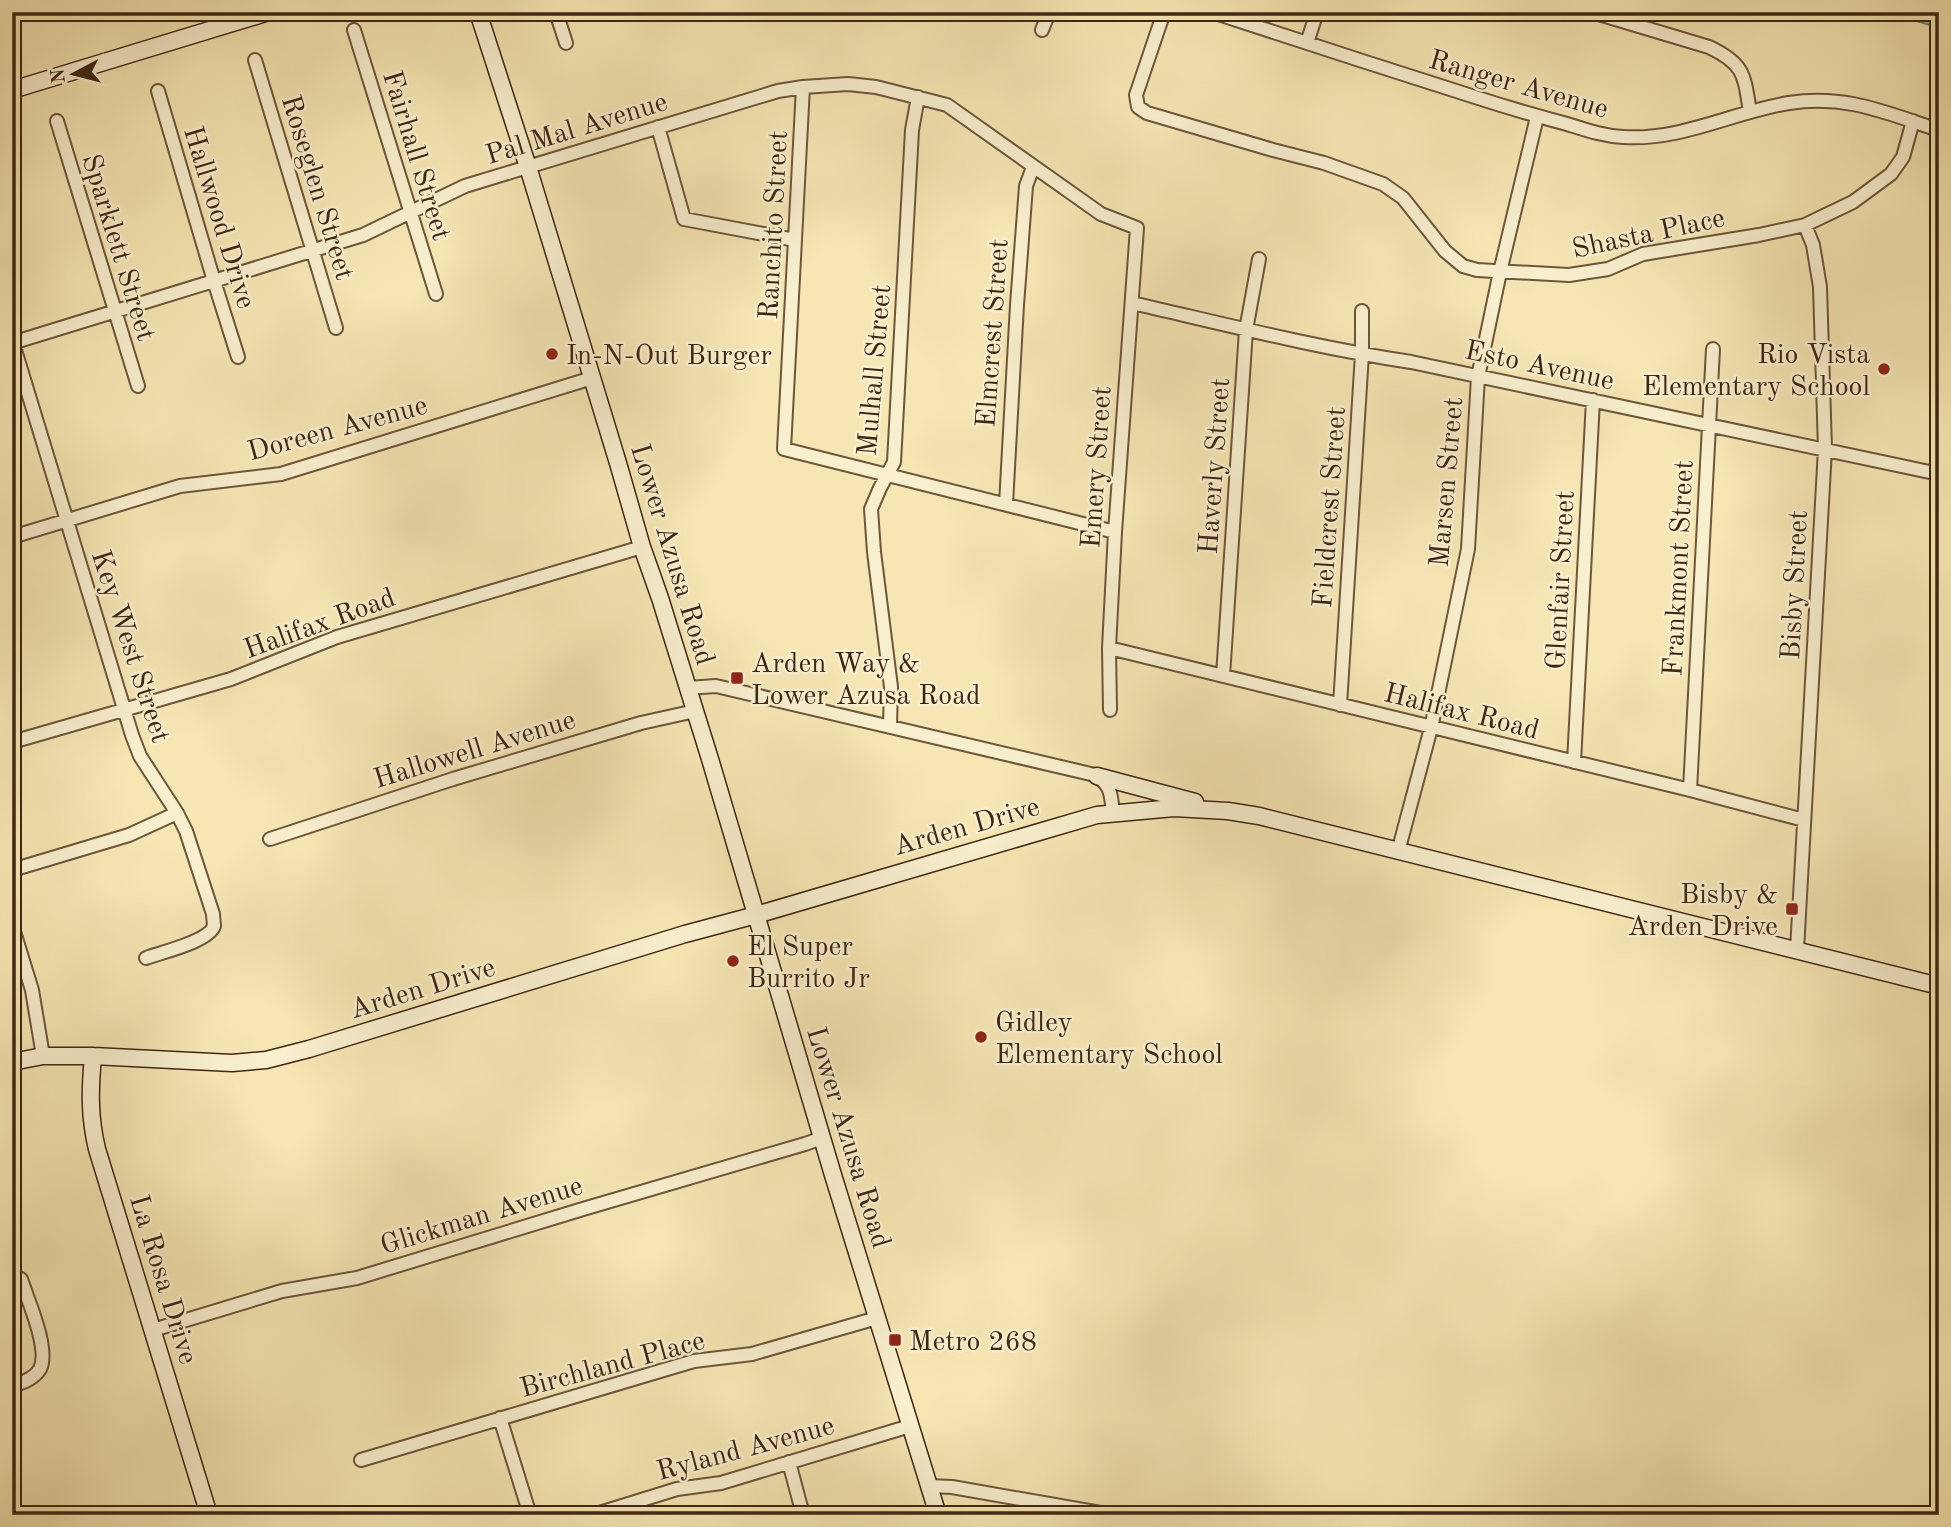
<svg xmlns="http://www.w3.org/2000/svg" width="1951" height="1527" font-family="'Old Standard TT',serif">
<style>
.water{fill:#9cc0ab;stroke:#77826f;stroke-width:2}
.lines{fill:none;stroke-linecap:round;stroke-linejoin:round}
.street-casing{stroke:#6c563c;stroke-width:16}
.secondary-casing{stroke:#3f2614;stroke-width:19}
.street{stroke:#f8efce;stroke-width:12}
.secondary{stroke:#f8efce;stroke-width:16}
.poi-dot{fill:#8f2418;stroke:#f8efce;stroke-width:2.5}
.labels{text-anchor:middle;stroke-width:5;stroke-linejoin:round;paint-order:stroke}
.street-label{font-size:28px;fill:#3f2614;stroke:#f8efce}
.poi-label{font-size:28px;fill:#3f2614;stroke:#f8efce;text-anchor:start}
</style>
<rect width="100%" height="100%" fill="#f5e6b3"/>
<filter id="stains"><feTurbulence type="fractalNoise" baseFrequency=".00286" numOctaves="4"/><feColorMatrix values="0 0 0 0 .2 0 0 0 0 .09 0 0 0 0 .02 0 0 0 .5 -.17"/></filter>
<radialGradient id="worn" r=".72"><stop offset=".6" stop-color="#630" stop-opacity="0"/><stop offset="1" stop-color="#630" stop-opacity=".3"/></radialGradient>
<!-- water -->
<path class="water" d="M1888,12H1939V28Z"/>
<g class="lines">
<!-- street casing -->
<g class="street-casing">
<path id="street" d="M556,12L566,43
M669,12V14
M1164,12L1136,95L1138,107L1147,113L1273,150L1324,163L1383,184L1403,198L1445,251L1463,266L1477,270L1569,275L1608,269L1643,254L1759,235L1805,225L1853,202L1891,174L1903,157L1913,121
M1212,12C1300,41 1387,69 1475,97C1506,107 1536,116 1567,124C1586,130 1603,136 1623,137C1681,141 1733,112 1789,103C1846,94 1886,113 1939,130
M1592,12L1709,47C1745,64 1744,75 1750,112
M354,30L436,294
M1042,30L1049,12
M1307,43L1317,12
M255,60L336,328
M803,87L784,449L1115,532
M158,91L214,281L238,357
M57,121L138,386
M658,127L684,219L795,240
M1132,303C1224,324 1317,348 1411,362L1939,474
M12,340L132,735L140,756L177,813L186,831L213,914C213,916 214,924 214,926C208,942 162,952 146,958
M12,343L363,235L465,186L778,91L803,87L848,84L876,87L947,105L1101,214L1137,228L1115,532L1109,648L1110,710
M1006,504L1017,305L1026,186L1033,167
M12,537L180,486L281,474L592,378
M1109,648L1690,790L1804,820
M1223,676L1246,330L1259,259
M687,688L716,686L1095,775C1112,785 1111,796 1113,814
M1340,705L1362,354V311
M890,727L891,687L874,552L871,509L880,488L894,462L912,130L918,97
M12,742L231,679L337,637L642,547
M1574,762L1593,400
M1690,790L1713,349
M270,839L453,779L641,723L695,711
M1398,852L1431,728L1468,549L1478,377L1500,272L1537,117
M12,870L129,835L177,813
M12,925L32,990L43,1056
M1797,950L1825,449L1820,287L1813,245L1805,225
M153,1330L282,1291L357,1278L583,1209L805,1144L822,1138
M12,1386C23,1382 34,1379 40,1369C50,1349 28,1301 21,1279
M500,1418L530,1515
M361,1460L694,1361L752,1354L877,1318
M789,1462L803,1515
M929,1486L952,1487L1112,1515
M593,1515L677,1489L721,1483L910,1426"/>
</g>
<!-- secondary casing -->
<g class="secondary-casing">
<path id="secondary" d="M478,12L528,167L618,463L642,547L660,598L710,759L833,1175L938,1515
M12,90L269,12
M1097,776L1195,802
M93,1056C90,1089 89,1116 97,1149L209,1515
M12,1062L43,1056H93L232,1063L266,1060L309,1049L685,934L756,915L1097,815L1174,808L1228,811L1259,816L1939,986"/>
</g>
<!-- street -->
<use href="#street" class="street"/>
<!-- secondary -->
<use href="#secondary" class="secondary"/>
</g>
<!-- markers -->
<g class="poi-dot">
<circle cx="552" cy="354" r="7"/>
<circle cx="1884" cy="369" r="7"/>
<rect x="730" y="671" width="14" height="14" rx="3.5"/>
<rect x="1785" y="902" width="14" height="14" rx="3.5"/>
<circle cx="733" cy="961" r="7"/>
<circle cx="981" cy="1037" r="7"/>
<rect x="888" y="1333" width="14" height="14" rx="3.5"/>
</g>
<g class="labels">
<!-- street labels -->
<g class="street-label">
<text transform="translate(1519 83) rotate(16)" y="10">Ranger Avenue</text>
<text transform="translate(576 127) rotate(-17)" y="10">Pal Mal Avenue</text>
<text transform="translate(418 155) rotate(73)" y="10">Fairhall Street</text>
<text transform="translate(319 187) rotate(73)" y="10">Roseglen Street</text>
<text transform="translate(221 217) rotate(73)" y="10">Hallwood Drive</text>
<text transform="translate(772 225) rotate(-87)" y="10">Ranchito Street</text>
<text transform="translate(1648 232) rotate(-12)" y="10">Shasta Place</text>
<text transform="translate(120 247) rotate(73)" y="10">Sparklett Street</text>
<text transform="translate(991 333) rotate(-86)" y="10">Elmcrest Street</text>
<text transform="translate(1540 364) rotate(12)" y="10">Esto Avenue</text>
<text transform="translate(873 370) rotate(-85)" y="10">Mulhall Street</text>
<text transform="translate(337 427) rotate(-15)" y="10">Doreen Avenue</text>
<text transform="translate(1213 466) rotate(-86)" y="10">Haverly Street</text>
<text transform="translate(1095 467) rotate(-86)" y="10">Emery Street</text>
<text transform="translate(1445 482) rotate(-85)" y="10">Marsen Street</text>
<text transform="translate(1328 507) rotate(-86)" y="10">Fieldcrest Street</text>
<text transform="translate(674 554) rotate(73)" y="10">Lower Azusa Road</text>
<text transform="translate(1677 568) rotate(-87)" y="10">Frankmont Street</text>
<text transform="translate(1559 580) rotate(-87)" y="10">Glenfair Street</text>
<text transform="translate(1793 585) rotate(-87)" y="10">Bisby Street</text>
<text transform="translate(319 622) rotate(-20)" y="10">Halifax Road</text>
<text transform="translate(132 646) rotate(72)" y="10">Key West Street</text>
<text transform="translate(1462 710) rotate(14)" y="10">Halifax Road</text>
<text transform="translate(474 748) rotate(-17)" y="10">Hallowell Avenue</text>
<text transform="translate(966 825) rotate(-16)" y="10">Arden Drive</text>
<text transform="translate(422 987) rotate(-17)" y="10">Arden Drive</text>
<text transform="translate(850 1137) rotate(73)" y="10">Lower Azusa Road</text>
<text transform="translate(481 1214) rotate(-17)" y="10">Glickman Avenue</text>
<text transform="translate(165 1279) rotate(73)" y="10">La Rosa Drive</text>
<text transform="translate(612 1363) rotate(-15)" y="10">Birchland Place</text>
<text transform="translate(745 1447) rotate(-15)" y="10">Ryland Avenue</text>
</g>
<!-- poi labels -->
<g class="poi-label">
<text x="1870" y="363" text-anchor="end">Rio Vista<tspan x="1870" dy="32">Elementary School</tspan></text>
<text x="566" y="364">In-N-Out Burger</text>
<text x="751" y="672">Arden Way &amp;<tspan x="751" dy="32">Lower Azusa Road</tspan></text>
<text x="1778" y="903" text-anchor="end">Bisby &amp;<tspan x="1778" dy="32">Arden Drive</tspan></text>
<text x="747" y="955">El Super<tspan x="747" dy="32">Burrito Jr</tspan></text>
<text x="995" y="1031">Gidley<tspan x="995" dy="32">Elementary School</tspan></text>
<text x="909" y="1350">Metro 268</text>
</g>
</g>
<!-- margin -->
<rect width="1951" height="1527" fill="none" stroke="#f5e6b3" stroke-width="42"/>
<rect x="14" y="14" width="1923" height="1499" fill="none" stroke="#3f2614" stroke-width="3.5"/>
<rect x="21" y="21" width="1909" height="1485" fill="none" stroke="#3f2614" stroke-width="2"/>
<!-- north arrow -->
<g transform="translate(74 74) rotate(263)" stroke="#f8efce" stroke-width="5" paint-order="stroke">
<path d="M0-5L12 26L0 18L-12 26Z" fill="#3f2614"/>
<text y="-10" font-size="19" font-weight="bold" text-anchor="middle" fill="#3f2614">N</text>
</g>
<rect width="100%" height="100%" filter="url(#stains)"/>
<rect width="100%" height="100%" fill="url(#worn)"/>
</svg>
